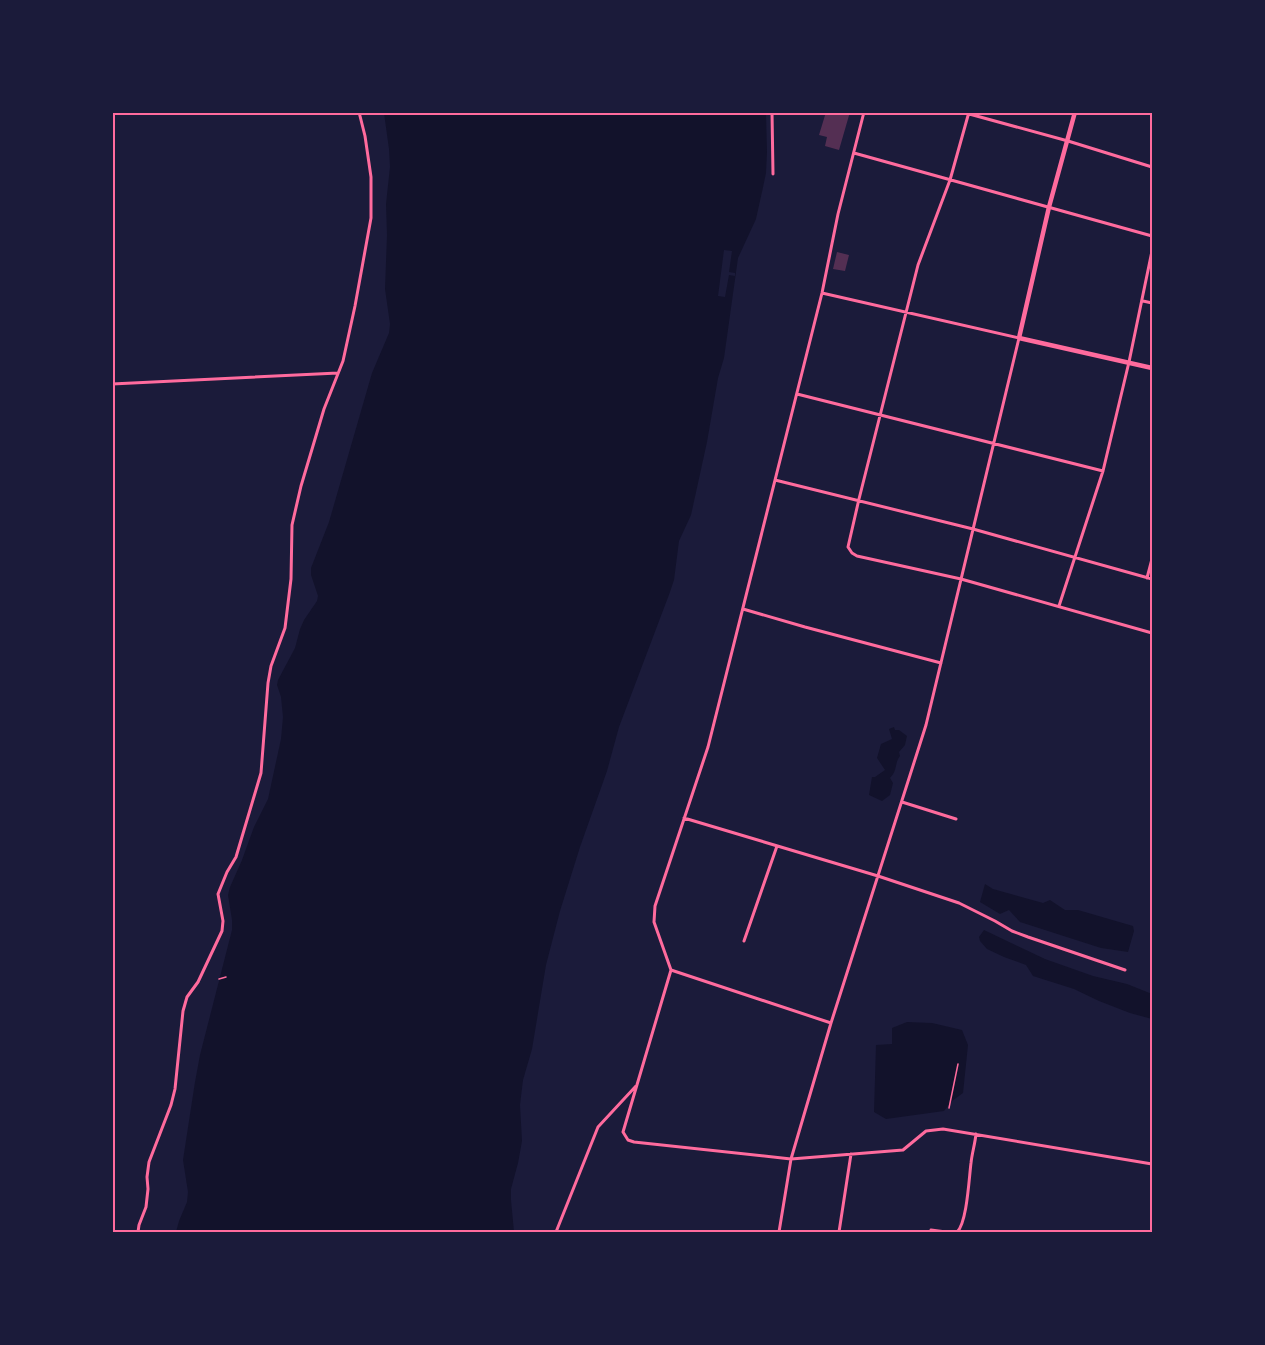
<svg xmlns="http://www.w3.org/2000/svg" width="1265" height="1345" font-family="Lato,sans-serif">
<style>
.water{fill:#12122b}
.pier{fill:#1b1b3a}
.building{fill:#542f53}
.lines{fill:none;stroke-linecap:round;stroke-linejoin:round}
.path{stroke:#ff6b9d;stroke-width:1.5}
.minor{stroke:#ff6b9d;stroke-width:3}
.secondary{stroke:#ff6b9d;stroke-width:4.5}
.neatline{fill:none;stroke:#ff6b9d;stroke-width:2}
</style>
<rect width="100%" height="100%" fill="#1b1b3a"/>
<!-- water -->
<path class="water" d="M384,113H766L767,152L766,173L762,192L756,219L738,258L724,358L718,378L707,442L691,515L679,541L674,580L670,592L619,727L607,771L580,847L560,911L546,965L532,1049L523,1080L520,1105L522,1141L518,1163L511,1189V1200L514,1232H176L179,1221L187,1202L188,1192L183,1160L195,1082L200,1055L232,930V920L228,895L230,887L242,860L254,827L268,799L281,739L283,717L281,697L277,685L278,680L295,648L300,629L304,620L317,601L318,596L311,575V568L329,522L372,373L389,333L390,324L385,289L387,235L386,204L390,167L389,149Z
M894,727L895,730H899L907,736L905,745L899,752L900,756C894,764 898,770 890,778L893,783L890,795L882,801L869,795L872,777H875L885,770L877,758L881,744L892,739L889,729Z
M985,884L993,889L1043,903L1050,900L1065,910H1078L1133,926L1134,931L1128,952L1101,948L1020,922L1009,910L1000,914L980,902Z
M984,930L1045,959L1093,976L1127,984L1152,994V1019L1130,1013L1099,1001L1074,989L1033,976L1026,965L1004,957L987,949L980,941L979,937Z
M907,1022L932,1023L962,1030L968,1045L963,1093L952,1101L944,1111L886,1119L874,1112L876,1045L892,1044V1028Z"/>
<!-- pier -->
<path class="pier" d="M724,250L732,251L729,272L735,273V276L729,275L725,297L718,296Z"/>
<!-- building -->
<path class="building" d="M826,112H850L839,150L825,146L827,137L819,135Z
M837,252L849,255L845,271L833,269Z"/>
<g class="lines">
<!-- path -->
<path class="path" d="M219,979L226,977
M949,1108L958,1064"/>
<!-- minor -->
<path class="minor" d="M772,112L773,174
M864,112L838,214L822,293L708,747L655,906L654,922L671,970L623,1132L628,1140L634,1142L791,1159L903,1150L926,1131L943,1129L1152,1164
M962,112L1068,141L1152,167
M969,112L950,180L918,265L859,499L848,547L852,553L857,556L961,579L1152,633
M854,153L1152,236
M1143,301L1152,303
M112,384L338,373
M797,394L1103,471
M775,480L973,529L1152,579
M1147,578L1152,559
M1059,606L1103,471L1129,362L1152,251
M743,609L805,627L941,663
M902,802L956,819
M684,818L878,876L959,903L995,921L1012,931L1028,937L1125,970
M744,941L777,846
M671,970L831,1023
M931,1230L946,1232
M138,1232L139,1225L146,1207L148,1189L147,1177L149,1162L171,1105L175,1089L183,1011L187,997L198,982L222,931L223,921L218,894L227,872L236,857L261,773L268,683L271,666L285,628L291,579L292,525L301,486L324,409L343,361L355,306L371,218V177L365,136L359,112
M556,1232L598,1127L636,1086
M779,1232L791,1159L831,1023L926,725L1019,338L822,293
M839,1232L851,1154
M957,1232C967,1223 969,1178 971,1163C972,1153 975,1144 976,1134"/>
<!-- secondary -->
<path class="secondary" d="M1075,112L1049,207L1019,338L1152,368"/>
</g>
<!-- border -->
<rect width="1265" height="1345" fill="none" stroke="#1b1b3a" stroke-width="228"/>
<rect x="114" y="114" width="1037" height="1117" class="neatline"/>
</svg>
